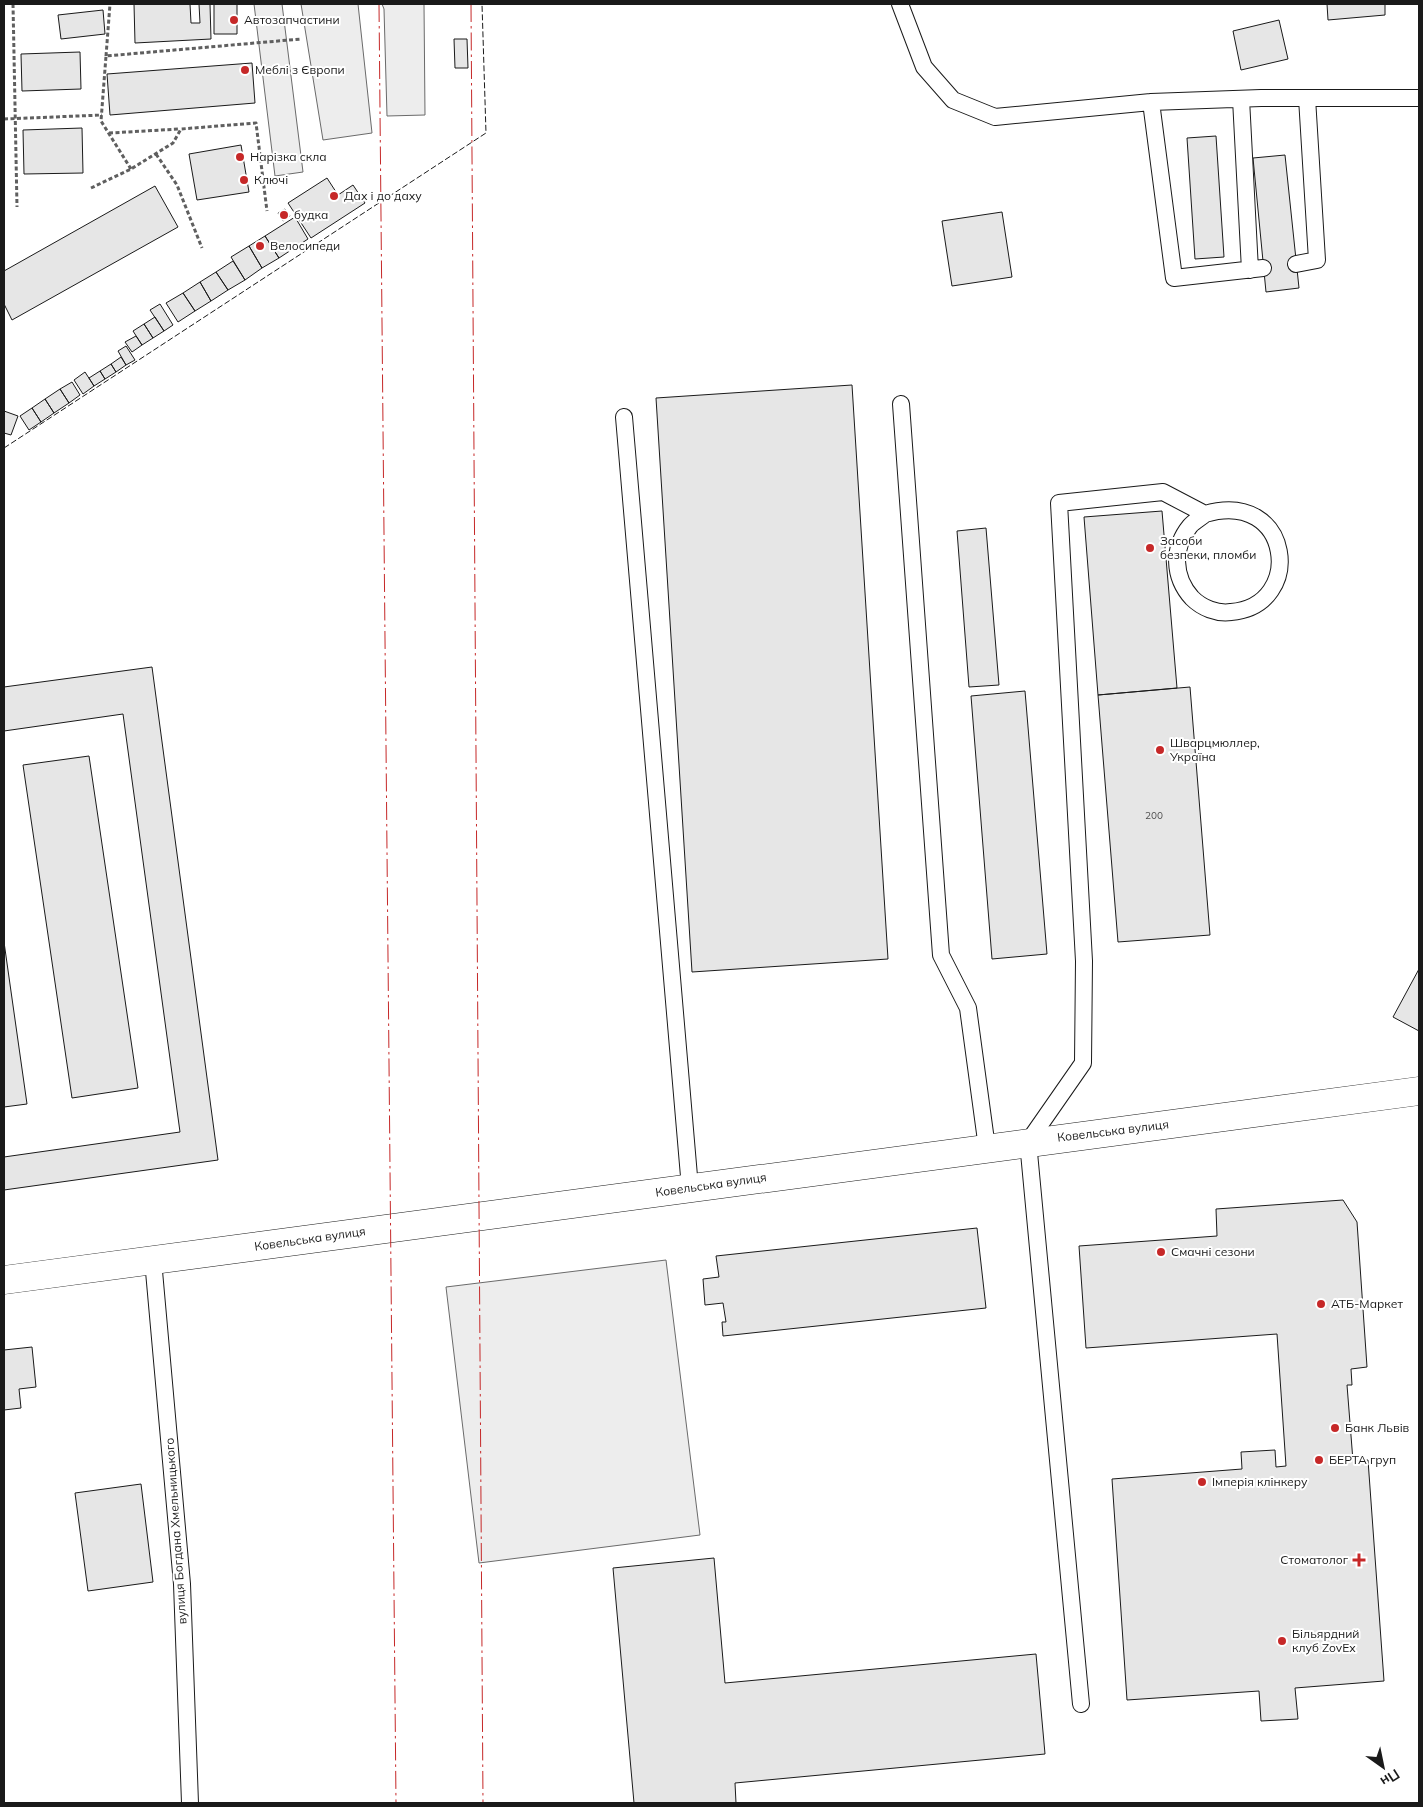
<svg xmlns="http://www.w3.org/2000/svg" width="1423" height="1807" font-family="Mulish,sans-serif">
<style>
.parking{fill:#ededed;stroke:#6a6a6a}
.building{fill:#e6e6e6;stroke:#1a1a1a}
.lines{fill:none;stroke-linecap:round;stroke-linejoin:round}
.lane-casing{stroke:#1a1a1a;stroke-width:18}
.street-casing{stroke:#1a1a1a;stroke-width:29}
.path{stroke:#5f5f5f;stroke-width:3;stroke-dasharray:4 2.5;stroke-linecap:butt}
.lane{stroke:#fff;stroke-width:16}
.street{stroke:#fff;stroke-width:28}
.fence{stroke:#1a1a1a;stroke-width:1;stroke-dasharray:6 2.5;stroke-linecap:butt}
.power{stroke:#c62828;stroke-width:1;stroke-dasharray:18 4 2.5 4;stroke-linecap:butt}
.poi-dot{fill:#c62828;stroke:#fff;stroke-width:2}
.labels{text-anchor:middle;stroke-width:4;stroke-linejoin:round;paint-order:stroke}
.number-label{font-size:10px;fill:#4d4d4d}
.poi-label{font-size:12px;fill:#1a1a1a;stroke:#fff;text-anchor:start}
.street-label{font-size:12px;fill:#1a1a1a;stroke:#fff}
</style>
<rect width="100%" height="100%" fill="#fff"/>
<!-- parking -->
<path class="parking" d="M254,4H282L303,172L275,176Z
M301,4H358L372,133L323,140Z
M382,4H424L425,115L387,116L384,9Z
M666,1260L700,1535L479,1563L446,1287Z"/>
<!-- building -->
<path class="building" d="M134,4H190L191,23H200L199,4H210L211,39L135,43Z
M214,4H237V34H214Z
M1327,4H1385V15L1328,20Z
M103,10L105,34L61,39L58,15Z
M1279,20L1288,59L1241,70L1233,31Z
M454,39H467L468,68H455Z
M80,52L81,89L22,91L21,54Z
M252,63L255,103L110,115L107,74Z
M82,128L83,173L24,174L23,130Z
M1216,136L1224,257L1195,259L1187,138Z
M241,145L249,192L197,200L189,154Z
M1285,155L1299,288L1266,292L1253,158Z
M327,178L338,195L353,185L365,203L311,238L288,203Z
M155,186L178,227L12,320L4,304V271Z
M285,209L290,216L283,221L278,213Z
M1002,212L1012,277L952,286L942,221Z
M295,217L308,239L279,258L265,236Z
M265,236L279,258L262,268L249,246Z
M249,246L262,268L245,280L231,257Z
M233,261L245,280L228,290L216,272Z
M216,272L228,290L211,301L200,282Z
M200,282L211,301L195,311L183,293Z
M183,293L195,311L178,322L166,303Z
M160,304L173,325L164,331L150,310Z
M155,317L164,331L153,338L144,324Z
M144,324L153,338L142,345L133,331Z
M136,336L142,345L132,352L125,342Z
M126,346L135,360L126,365L118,351Z
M121,357L126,365L116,372L111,364Z
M111,364L116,372L105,379L100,371Z
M100,371L105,379L94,386L89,378Z
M85,372L94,386L83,394L74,380Z
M72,382L80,395L69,403L60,389Z
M852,385L888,959L692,972L656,398Z
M60,389L69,403L54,413L45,399Z
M45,399L54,413L41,422L32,408Z
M32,408L41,422L29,430L20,416Z
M4,411L18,416L11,435L4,433Z
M1162,511L1177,688L1098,695L1084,517Z
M986,528L999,685L969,687L957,531Z
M152,667L218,1160L4,1190V1157L180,1132L123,714L4,731V687Z
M1190,687L1210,935L1118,942L1098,695Z
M1025,691L1047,954L992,959L971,696Z
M89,756L138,1088L72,1098L23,765Z
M4,942L27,1104L4,1107Z
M1419,969V1031L1393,1017Z
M1343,1200L1357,1222L1367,1367L1351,1369L1352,1385H1347L1353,1461L1368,1460L1384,1681L1295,1688L1298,1719L1261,1721L1259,1691L1127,1700L1112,1479L1242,1469L1241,1452L1275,1450L1276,1467L1286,1466L1277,1334L1086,1348L1079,1246L1217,1236L1216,1209Z
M977,1228L986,1308L723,1336L722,1322H726L723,1303L705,1305L703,1279L719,1277L716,1256Z
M32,1347L36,1387L19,1389L21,1408L4,1410V1350Z
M141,1484L153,1582L88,1591L75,1493Z
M714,1558L725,1683L1036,1654L1045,1754L735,1783L736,1803H634L613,1568Z"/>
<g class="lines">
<!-- lane casing -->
<g class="lane-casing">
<path id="lane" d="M900,4L924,67L953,100L995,117L1151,102L1261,98H1419
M1241,99L1250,270
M1151,102L1174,278L1263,268
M1296,264L1317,260L1307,98
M901,404L941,955L968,1008L987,1148
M624,417L690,1188
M153,1260L182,1584L190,1803
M1081,1704L1028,1142L1083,1063L1084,961L1059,503L1163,492L1205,514C1292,488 1306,606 1231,612C1217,614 1202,608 1192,598C1173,577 1172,548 1190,526C1194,521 1201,518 1205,514"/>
</g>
<!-- street casing -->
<g class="street-casing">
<path id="street" d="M4,1280L1419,1091"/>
</g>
<!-- path -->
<path class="path" d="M13,4L17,207
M106,56L110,4
M4,119L102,115
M109,133L180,129
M156,154L177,185L202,248
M131,169L101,121L106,56L301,39
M91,188L131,169L173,143L181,129L256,123L267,211"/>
<!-- lane -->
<use href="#lane" class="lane"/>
<!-- street -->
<use href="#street" class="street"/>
<!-- fence -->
<path class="fence" d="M4,448L486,133L482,4"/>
<!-- power -->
<path class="power" d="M379,4L396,1803
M471,4L483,1803"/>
</g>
<!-- markers -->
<g class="poi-dot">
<circle cx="234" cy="20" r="5"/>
<circle cx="245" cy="70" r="5"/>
<circle cx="240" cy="157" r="5"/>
<circle cx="244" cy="180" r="5"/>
<circle cx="334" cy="196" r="5"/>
<circle cx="284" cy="215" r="5"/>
<circle cx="260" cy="246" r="5"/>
<circle cx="1150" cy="548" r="5"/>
<circle cx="1160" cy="750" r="5"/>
<circle cx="1161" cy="1252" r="5"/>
<circle cx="1321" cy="1304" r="5"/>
<circle cx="1335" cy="1428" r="5"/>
<circle cx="1319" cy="1460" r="5"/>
<circle cx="1202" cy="1482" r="5"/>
<path d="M1356.5 1552.5h5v5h5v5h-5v5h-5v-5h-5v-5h5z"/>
<circle cx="1282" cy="1641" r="5"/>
</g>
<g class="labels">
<!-- number labels -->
<g class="number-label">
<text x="1154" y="819">200</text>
</g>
<!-- poi labels -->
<g class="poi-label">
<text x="244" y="24">Автозапчастини</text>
<text x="255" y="74">Меблі з Європи</text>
<text x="250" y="161">Нарізка скла</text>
<text x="254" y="184">Ключі</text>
<text x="344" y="200">Дах і до даху</text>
<text x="294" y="219">будка</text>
<text x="270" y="250">Велосипеди</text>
<text x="1160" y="545">Засоби<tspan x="1160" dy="14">безпеки, пломби</tspan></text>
<text x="1170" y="747">Шварцмюллер,<tspan x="1170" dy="14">Україна</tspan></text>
<text x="1171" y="1256">Смачні сезони</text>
<text x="1331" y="1308">АТБ-Маркет</text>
<text x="1345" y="1432">Банк Львів</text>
<text x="1329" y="1464">БЕРТА груп</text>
<text x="1212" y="1486">Імперія клінкеру</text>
<text x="1348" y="1564" text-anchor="end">Стоматолог</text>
<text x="1292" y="1638">Більярдний<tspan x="1292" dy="14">клуб ZovEx</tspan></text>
</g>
<!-- street labels -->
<g class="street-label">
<text transform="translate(1113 1131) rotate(-7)" y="4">Ковельська вулиця</text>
<text transform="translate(711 1185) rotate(-8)" y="4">Ковельська вулиця</text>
<text transform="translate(310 1239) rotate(-8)" y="4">Ковельська вулиця</text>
<text transform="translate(176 1531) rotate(-94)" y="4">вулиця Богдана Хмельницького</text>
</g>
</g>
<!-- border -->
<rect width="1423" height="1807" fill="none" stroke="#1a1a1a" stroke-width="10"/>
<!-- north arrow -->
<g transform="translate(1383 1767) rotate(147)" stroke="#ffffff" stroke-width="4" paint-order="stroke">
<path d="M0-4L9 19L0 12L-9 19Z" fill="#1a1a1a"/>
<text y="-8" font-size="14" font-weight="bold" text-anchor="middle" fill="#1a1a1a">Пн</text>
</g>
</svg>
